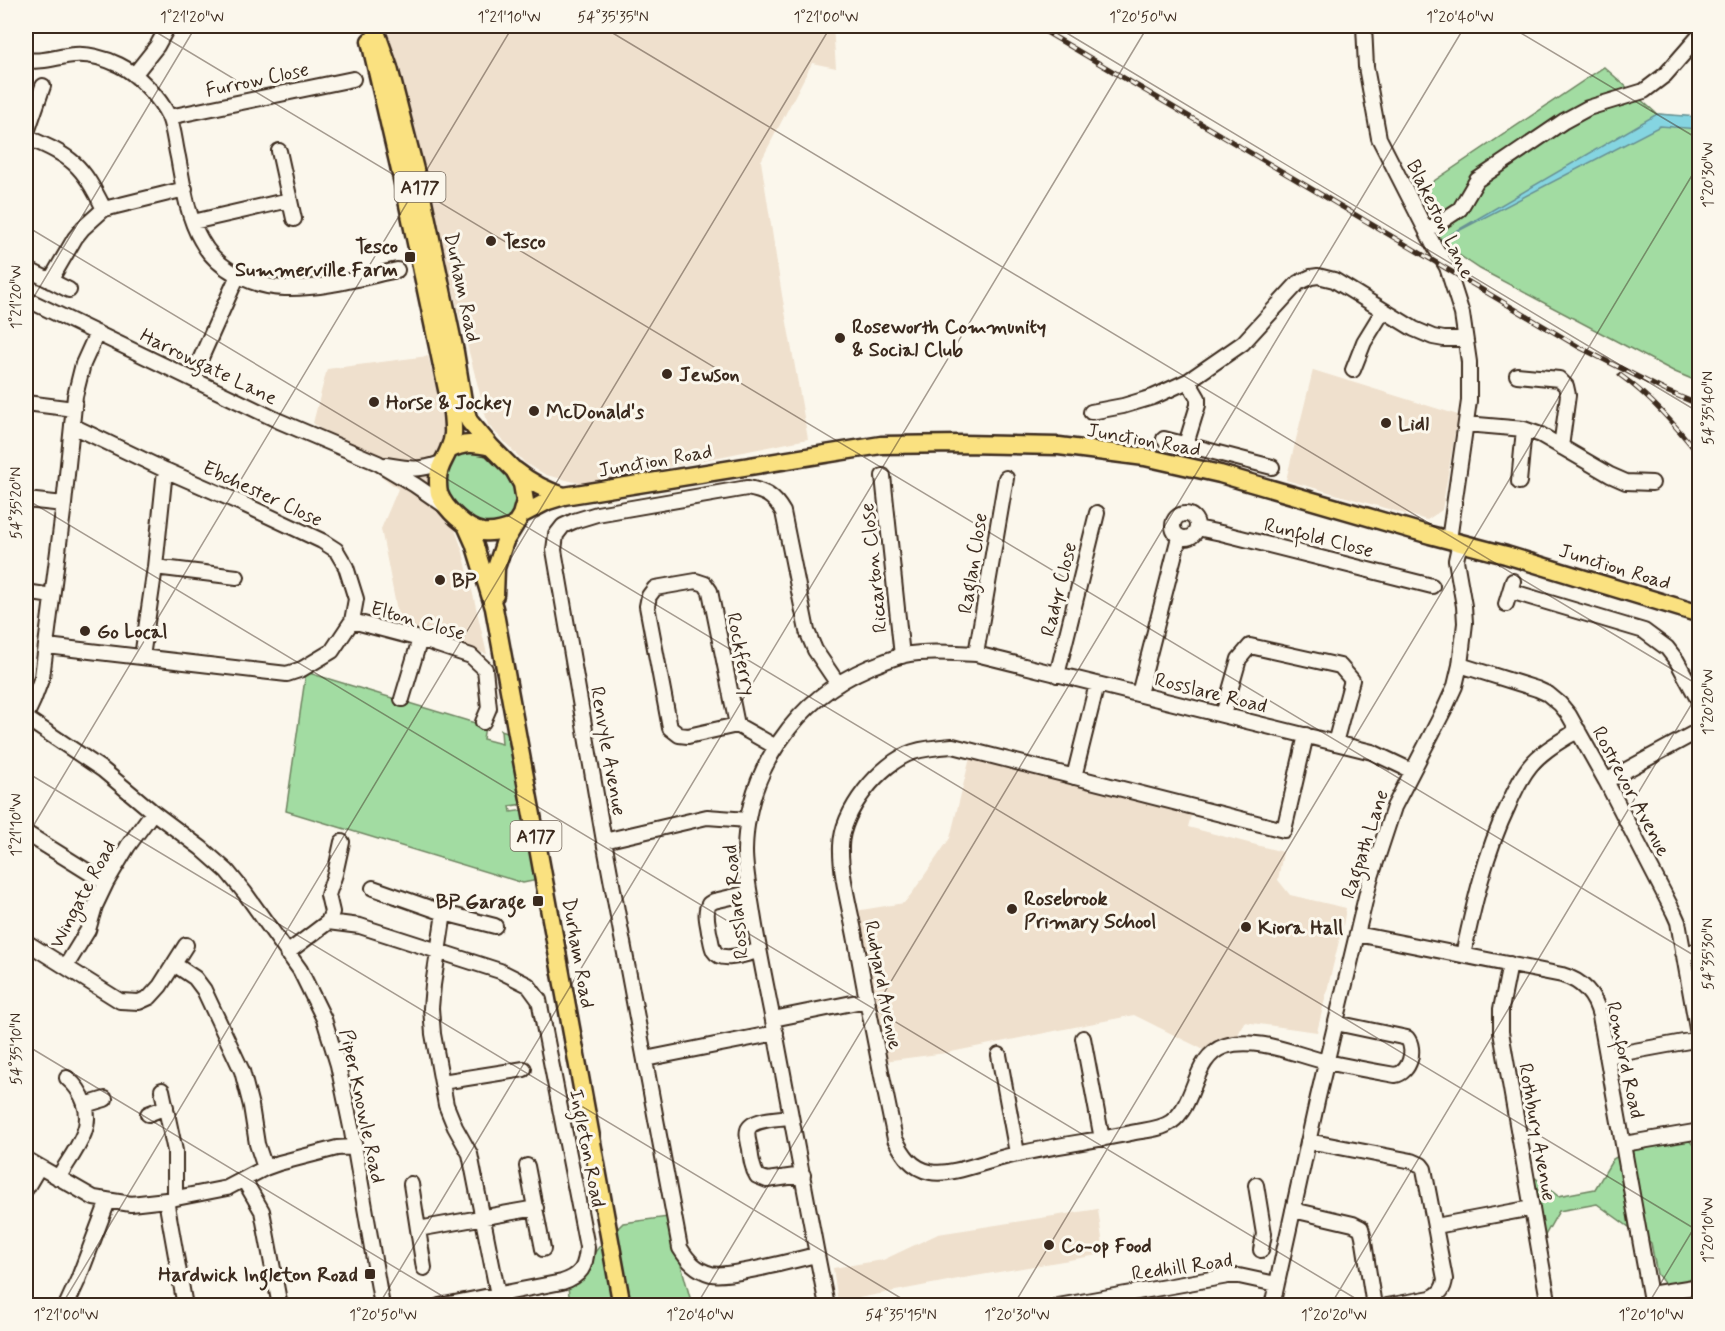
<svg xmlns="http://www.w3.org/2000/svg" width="1725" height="1331" font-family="Mynerve,sans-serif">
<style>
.built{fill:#efe0cd}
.green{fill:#a2dca2;stroke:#6e8360;stroke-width:1.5}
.water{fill:#85d5e1;stroke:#679193;stroke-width:1.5}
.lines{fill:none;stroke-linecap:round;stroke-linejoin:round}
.minor-casing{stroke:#3b2a1e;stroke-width:18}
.major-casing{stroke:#3b2a1e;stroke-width:21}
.minor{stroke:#fbf7ec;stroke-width:14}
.major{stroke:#fae180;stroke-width:16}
.rail-casing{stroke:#3b2a1e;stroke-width:5}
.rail{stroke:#fbf7ec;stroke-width:3;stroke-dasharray:9;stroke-linecap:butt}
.ticks{fill:none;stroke:#3b2a1e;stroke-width:1.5;stroke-opacity:0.45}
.poi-dot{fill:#3b2a1e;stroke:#fbf7ec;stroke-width:2}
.labels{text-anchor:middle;stroke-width:6;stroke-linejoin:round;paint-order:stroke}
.shield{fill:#fbf7ec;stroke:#75685c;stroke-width:1.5}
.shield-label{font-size:18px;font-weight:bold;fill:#3b2a1e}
.street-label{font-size:20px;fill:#3b2a1e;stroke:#fbf7ec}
.poi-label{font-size:20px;font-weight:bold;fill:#3b2a1e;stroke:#fbf7ec;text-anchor:start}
.neatline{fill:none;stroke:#3b2a1e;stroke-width:2}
.ticks-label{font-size:15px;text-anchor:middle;fill:#3b2a1e}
</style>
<rect width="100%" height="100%" fill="#fbf7ec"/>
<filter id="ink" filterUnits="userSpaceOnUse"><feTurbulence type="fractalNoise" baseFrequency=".0167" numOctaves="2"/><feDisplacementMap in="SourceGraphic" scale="12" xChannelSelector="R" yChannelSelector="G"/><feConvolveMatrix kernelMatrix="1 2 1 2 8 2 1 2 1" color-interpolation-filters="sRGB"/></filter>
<g filter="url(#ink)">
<!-- built -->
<path class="built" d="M384,26H833L836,68L812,63L761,161L782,295L808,439L583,484L546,475L525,463L488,425Z
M428,356L444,416L438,481L463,552L487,654L400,626L381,529L398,489L313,423L327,369Z
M1313,370L1458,415L1442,510L1427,520L1286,480Z
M970,758L1012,766L1192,811L1188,827L1283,852L1278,880L1290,895L1346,908L1343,926L1340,929L1339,937H1340L1317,1032L1244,1022L1237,1037L1206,1051L1134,1015L946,1053L884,1061L855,911L904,903L913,892L950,838Z
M1098,1209L1104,1254L958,1279L838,1302L833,1268L883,1260L938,1234Z"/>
<!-- green -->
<path class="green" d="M1604,67L1657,114L1699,118V382L1675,372L1480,269L1450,249L1446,251L1419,191Z
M467,451C496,450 528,487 511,515C494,543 451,511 446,487C445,483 446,478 447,473C447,468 450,461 454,457C457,454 463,453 467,451Z
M306,672L485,726L483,739L502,744L501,730L511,733L523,804L510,806L511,812L525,810L538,880L523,883L286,811Z
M1688,1139L1694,1146L1699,1145V1281L1667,1287L1657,1274L1651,1243L1597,1204L1559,1211L1544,1237L1533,1176L1558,1196L1595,1189L1613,1159L1635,1146Z
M668,1217L692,1305H570L568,1286L599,1247L623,1223Z"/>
<!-- water -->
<path class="water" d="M1657,114L1699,117V129L1660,126L1441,240Z"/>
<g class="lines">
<!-- minor casing -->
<g class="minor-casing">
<path id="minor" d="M1364,26L1366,67L1379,138L1433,244L1447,267L1462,314L1469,362V401L1449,540
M26,60C43,63 58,56 75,55C90,54 106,59 119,65C138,74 160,98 169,117C174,129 175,145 178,157C183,184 187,216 201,240C217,270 253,287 285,288C323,289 360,278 397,270
M134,75L157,46L168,26
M169,117L353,79
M26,135L43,86
M26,137C73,157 81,163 104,209
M279,151L294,219
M193,222L289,200
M1427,231L1460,209L1477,180L1564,121L1588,108L1644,91L1665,75L1700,35
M33,272L69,290
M50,281L75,238L83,228L104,209L185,189
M26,299L279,421L378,463L415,485L444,505
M200,360L238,275
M1353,370L1364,342L1383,311
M1517,375L1559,379L1566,386L1568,395L1561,447
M26,403L74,409
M1091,412L1123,406L1153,397L1188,381L1243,343L1298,283L1311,277L1318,276L1334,280L1414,329L1433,337L1444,339H1465
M1466,424L1524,429L1541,435L1610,475L1626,482L1652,483
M1164,439L1272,467
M1186,444L1198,405V398L1188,381
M386,465C410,469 419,471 441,463
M883,476L902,656
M1519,482L1524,429
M26,500L64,504
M1173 526a12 12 0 1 1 24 0a12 12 0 1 1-24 0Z
M1197,528L1221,533L1432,586
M155,567L237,577
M1510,591L1644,631L1667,648L1677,661L1700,703
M26,592L52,596
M1506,604L1513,581
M352,621L420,639L471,656L485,669L489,708L483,722
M47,646L287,674L302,669L332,651L352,621L356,599L346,567L336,550L322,541L243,504L165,470L73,426
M976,654L1006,478
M142,657L155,567L165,470
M1460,665L1537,689L1548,694L1560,704L1569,715L1606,781L1674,913L1678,922L1699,1040
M1057,675L1097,513
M1139,694L1179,537
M402,699L420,639
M1223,715L1239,659L1250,646L1340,666L1352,680L1335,743
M26,716L33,701L42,677L64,504L75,396L83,364L97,333
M26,718L103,770L153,812L201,848L227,871L245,893L300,970L324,1019L338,1065L352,1132L382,1306
M737,725L710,591L705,584L696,581L655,588L649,596L647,606L670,728L679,735L688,736L737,725L776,747
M1306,735L1284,830L953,746C940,747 926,748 913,752C880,763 842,811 841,846C840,875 851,912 856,941C868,1007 881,1073 895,1139C903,1154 911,1168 930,1172C950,1176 981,1163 1001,1158C1043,1147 1088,1142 1131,1133C1143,1130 1160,1130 1171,1122C1197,1104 1192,1057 1225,1046C1257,1036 1296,1055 1327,1062C1350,1067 1372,1071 1395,1075C1410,1073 1416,1049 1407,1038L1336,1023
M1074,777L1097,684
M1606,781L1700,730
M26,833L106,883
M604,841L707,817L748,820
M373,888L444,913L495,926
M749,893L714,901L709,904C704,913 708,923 709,932C711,938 711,945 714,951C722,964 747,953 759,951
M444,913L433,985L431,1008L433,1034L446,1105L455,1127L470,1154L498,1295
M328,922L332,912L328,895L335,874L342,842
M1357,934L1562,975C1583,981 1595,995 1600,1016L1652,1306
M26,942L120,1001L139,1002L150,997L160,986L186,945
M287,953L328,922L360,926L500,971L528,985L539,1000L587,1247C586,1267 581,1276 562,1282L439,1306
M1683,953L1700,951
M1463,955C1474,904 1485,854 1508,806C1514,792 1521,777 1530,766C1543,750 1561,741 1578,730
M174,964L195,978L204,990L242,1071L251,1106L257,1144L265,1168
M1510,964L1501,1009V1032L1549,1306
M66,966L88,930L95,906L106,883L128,846L153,812
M773,1019L867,1000
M1083,1038L1102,1139
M999,1055L1017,1153
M1607,1056L1700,1039
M645,1059L776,1033
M442,1082L524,1069
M162,1090L175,1151V1198
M85,1105L105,1099
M148,1114L166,1107
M791,1117C781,1118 751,1119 748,1130C746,1136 749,1143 750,1149C751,1158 752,1168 757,1176L767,1180L803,1175
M1308,1141L1412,1161L1421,1165L1424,1169L1445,1279C1444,1289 1440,1294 1431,1298L1387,1306
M1624,1144L1700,1131
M26,1159L94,1198L131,1204L166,1200L227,1188L265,1168L279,1163L337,1148L353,1147
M527,1166L543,1249
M58,1178C66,1164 78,1149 84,1133C92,1113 83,1091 67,1078
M244,1180L262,1211L280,1306
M411,1184L424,1268
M1256,1185L1264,1234L1261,1250
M26,1189L39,1167
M166,1200L185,1306
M1293,1210L1353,1224L1361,1228L1363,1236L1374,1306
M1436,1226L1532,1208
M418,1229L536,1208
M816,1255C795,1260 728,1278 711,1274C696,1270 688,1261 680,1248L604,841L554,550L556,535L563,526L574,521L597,514L747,488C765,491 774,496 783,512L807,631L815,650L838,684
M1650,1294L1700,1286
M66,1306L78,1280L108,1201
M827,1306C810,1220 794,1134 778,1047C770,1003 760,959 753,914C750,893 745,872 745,851C746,771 796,698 870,667C881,663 892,658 904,655C928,651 952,653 976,654L1372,752L1412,771
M1058,1306L1228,1276H1239L1276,1284
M1272,1306L1318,1097L1370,880L1394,807L1444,710L1455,686L1460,665L1465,623L1464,606L1456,560L1460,542"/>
</g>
<!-- major casing -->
<g class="major-casing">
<path id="major" d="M374,26L389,68L423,201L455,352L463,401L469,421L491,447L514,470L522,484L525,501L521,515L505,541L496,568L495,595
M370,41L408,205L452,413C453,426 455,437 449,449C445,460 438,467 438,479C438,483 438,489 439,493C444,508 467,530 483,532C495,533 503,531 514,526
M449,450C464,442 475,443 491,447
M515,470C530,482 546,491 564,496
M521,515L548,501L564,496L881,445L962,444L1059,446L1145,457L1220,474L1430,535L1506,555L1700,614
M466,525L474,543L494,608L622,1306"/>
</g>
<!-- minor -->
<use href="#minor" class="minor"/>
<!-- major -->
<use href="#major" class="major"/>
<!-- rail casing -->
<g class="rail-casing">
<path id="rail" d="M1036,26L1579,347L1666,391L1700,405
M1620,375C1651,397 1676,426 1700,456"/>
</g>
<!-- rail -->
<use href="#rail" class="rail"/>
</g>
</g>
<!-- ticks -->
<path class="ticks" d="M146,26L1700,959M601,26L1700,686M1055,26L1700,413M1509,26L1700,140M26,226L1700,1232M26,310L196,26M26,499L1368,1306M26,772L914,1306M26,838L513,26M26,1045L459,1306M61,1306L831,26M378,1306L1148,26M696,1306L1465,26M1013,1306L1700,162M1330,1306L1700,690M1647,1306L1700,1218"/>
<!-- markers -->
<g class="poi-dot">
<circle cx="491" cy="241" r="6"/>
<rect x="404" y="251" width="12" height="12" rx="3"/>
<circle cx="840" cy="338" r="6"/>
<circle cx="667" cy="374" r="6"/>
<circle cx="374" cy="402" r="6"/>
<circle cx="534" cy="411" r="6"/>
<circle cx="1386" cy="423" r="6"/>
<circle cx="440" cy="580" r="6"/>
<circle cx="85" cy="631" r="6"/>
<rect x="532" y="895" width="12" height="12" rx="3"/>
<circle cx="1012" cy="909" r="6"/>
<circle cx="1246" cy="927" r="6"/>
<circle cx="1049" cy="1245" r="6"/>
<rect x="364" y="1268" width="12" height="12" rx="3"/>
</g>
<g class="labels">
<!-- shield labels -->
<g class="shield">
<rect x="394.5" y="172" width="51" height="30" rx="4.5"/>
<rect x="510.5" y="821" width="51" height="30" rx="4.5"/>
</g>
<g class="shield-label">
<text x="420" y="193">A177</text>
<text x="536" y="842">A177</text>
</g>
<!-- street labels -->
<g class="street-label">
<text transform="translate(257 79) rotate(-12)" y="7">Furrow Close</text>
<text transform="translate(1441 219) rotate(64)" y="7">Blakeston Lane</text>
<text transform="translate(463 287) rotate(78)" y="7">Durham Road</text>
<text transform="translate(209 366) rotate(26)" y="7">Harrowgate Lane</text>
<text transform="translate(1144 439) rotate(10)" y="7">Junction Road</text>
<text transform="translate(655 460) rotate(-10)" y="7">Junction Road</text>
<text transform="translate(263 493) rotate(25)" y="7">Ebchester Close</text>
<text transform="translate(1319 537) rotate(14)" y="7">Runfold Close</text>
<text transform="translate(972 563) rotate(-81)" y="7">Raglan Close</text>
<text transform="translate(1615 566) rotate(17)" y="7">Junction Road</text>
<text transform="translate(873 568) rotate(-96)" y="7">Riccarton Close</text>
<text transform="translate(1058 589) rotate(-76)" y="7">Radyr Close</text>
<text transform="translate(418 620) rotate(16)" y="7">Elton Close</text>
<text transform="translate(742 654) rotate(79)" y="7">Rockferry</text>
<text transform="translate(1211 692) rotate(14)" y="7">Rosslare Road</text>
<text transform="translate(609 751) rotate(80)" y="7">Renvyle Avenue</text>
<text transform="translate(1632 791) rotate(62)" y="7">Rostrevor Avenue</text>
<text transform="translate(1364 844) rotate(-72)" y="7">Ragpath Lane</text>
<text transform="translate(82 894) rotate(-62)" y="7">Wingate Road</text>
<text transform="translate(735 902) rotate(-96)" y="7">Rosslare Road</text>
<text transform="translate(579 953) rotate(80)" y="7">Durham Road</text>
<text transform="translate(884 985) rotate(79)" y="7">Rudyard Avenue</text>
<text transform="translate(1626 1060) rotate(78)" y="7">Romford Road</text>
<text transform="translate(363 1106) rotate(78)" y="7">Piper Knowle Road</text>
<text transform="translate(1538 1132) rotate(80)" y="7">Rothbury Avenue</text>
<text transform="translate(588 1148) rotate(79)" y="7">Ingleton Road</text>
<text transform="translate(1182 1266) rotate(-8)" y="7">Redhill Road</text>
</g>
<!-- poi labels -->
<g class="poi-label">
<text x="503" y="248">Tesco</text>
<text x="398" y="253" text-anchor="end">Tesco<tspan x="398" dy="23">Summerville Farm</tspan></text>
<text x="852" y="333">Roseworth Community<tspan x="852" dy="23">&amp; Social Club</tspan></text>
<text x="679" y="381">Jewson</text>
<text x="386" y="409">Horse &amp; Jockey</text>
<text x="546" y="418">McDonald's</text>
<text x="1398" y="430">Lidl</text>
<text x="452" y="587">BP</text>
<text x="97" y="638">Go Local</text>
<text x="1024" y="905">Rosebrook<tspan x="1024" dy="23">Primary School</tspan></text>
<text x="526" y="908" text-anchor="end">BP Garage</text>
<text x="1258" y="934">Kiora Hall</text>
<text x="1061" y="1252">Co-op Food</text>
<text x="358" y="1281" text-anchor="end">Hardwick Ingleton Road</text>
</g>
</g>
<!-- margin -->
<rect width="1725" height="1331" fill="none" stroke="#fbf7ec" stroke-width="66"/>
<rect x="33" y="33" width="1659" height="1265" class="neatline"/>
<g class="ticks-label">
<text x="192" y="22">1°21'20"W</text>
<text x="509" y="22">1°21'10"W</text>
<text x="613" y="22">54°35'35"N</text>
<text x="826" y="22">1°21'00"W</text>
<text x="1143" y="22">1°20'50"W</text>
<text x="1460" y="22">1°20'40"W</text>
<text transform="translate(1708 175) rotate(-90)" y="5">1°20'30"W</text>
<text transform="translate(16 297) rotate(-90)" y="5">1°21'20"W</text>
<text transform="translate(1708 408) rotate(-90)" y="5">54°35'40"N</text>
<text transform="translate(16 503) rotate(-90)" y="5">54°35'20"N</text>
<text transform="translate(1708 702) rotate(-90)" y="5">1°20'20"W</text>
<text transform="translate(16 825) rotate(-90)" y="5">1°21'10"W</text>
<text transform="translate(1708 954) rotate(-90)" y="5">54°35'30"N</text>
<text transform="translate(16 1049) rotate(-90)" y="5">54°35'10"N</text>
<text transform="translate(1708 1230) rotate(-90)" y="5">1°20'10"W</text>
<text x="66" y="1320">1°21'00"W</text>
<text x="383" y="1320">1°20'50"W</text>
<text x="700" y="1320">1°20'40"W</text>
<text x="901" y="1320">54°35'15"N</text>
<text x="1017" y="1320">1°20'30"W</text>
<text x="1334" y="1320">1°20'20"W</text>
<text x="1651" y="1320">1°20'10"W</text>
</g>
</svg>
